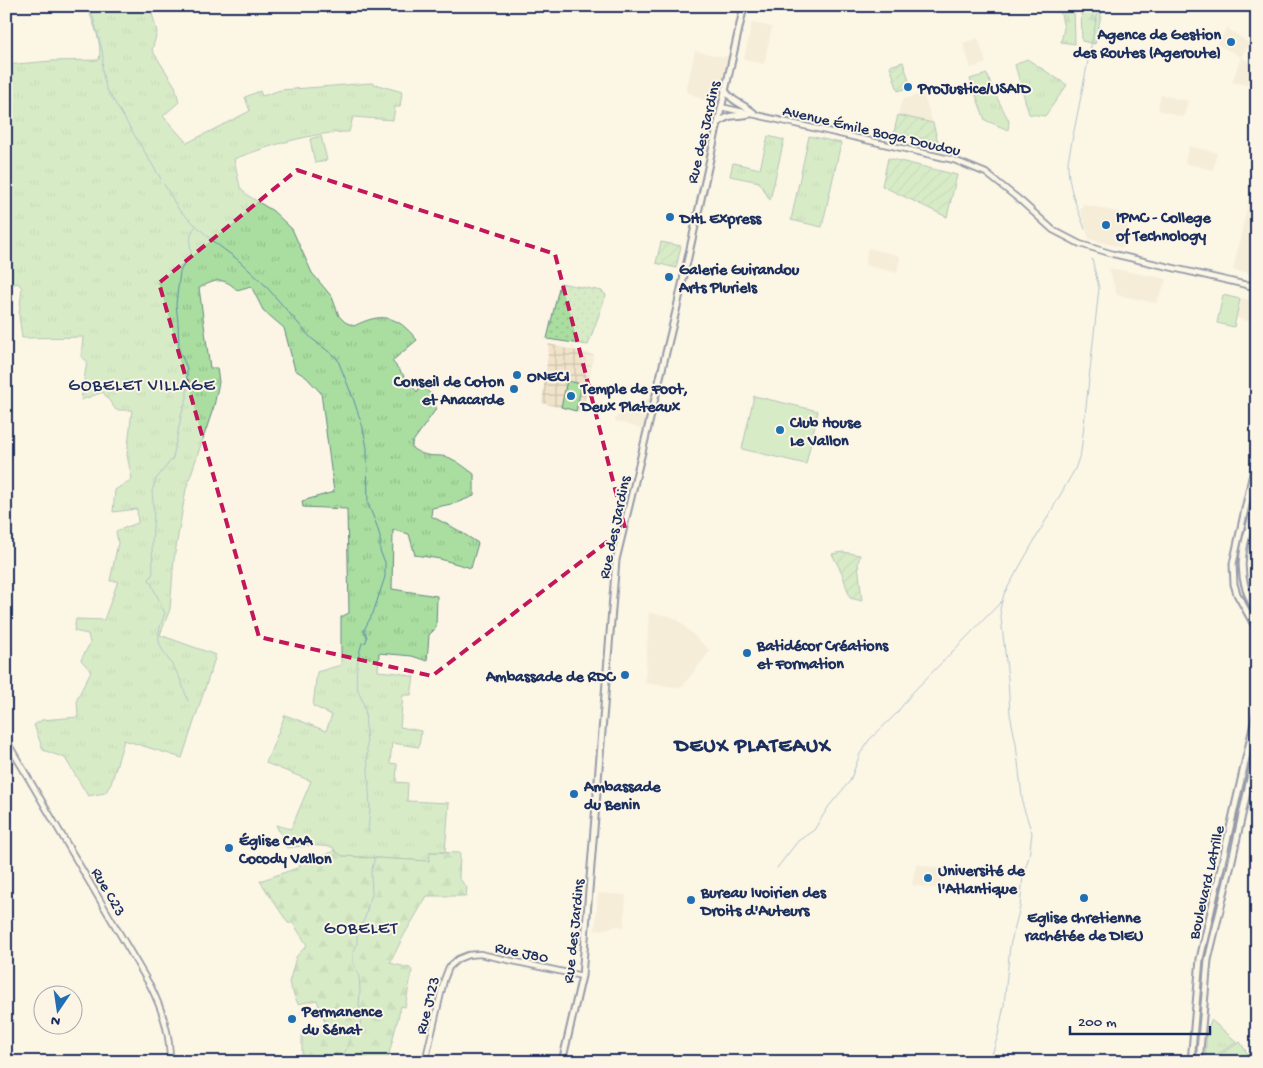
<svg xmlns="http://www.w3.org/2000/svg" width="1263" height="1068" font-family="'Gochi Hand',sans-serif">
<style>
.built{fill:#f0e3c9}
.industrial{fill:url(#industrial-grid)}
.grass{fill:url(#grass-tufts);stroke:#62867f}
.forest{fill:url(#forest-firs);stroke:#62867f}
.park{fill:url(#park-dots);stroke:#62867f}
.garden{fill:url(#garden-furrows);stroke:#62867f}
.pitch{fill:#aadea0;stroke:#62867f}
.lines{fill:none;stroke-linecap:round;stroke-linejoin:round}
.stream{stroke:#588bad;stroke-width:1}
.tertiary-casing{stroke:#1b2f5e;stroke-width:8}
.secondary-casing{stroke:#1b2f5e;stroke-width:9}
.tertiary{stroke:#fcf5e5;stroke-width:4.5}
.secondary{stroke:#fcf5e5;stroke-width:5}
.marked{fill:none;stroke:#c2185b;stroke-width:4;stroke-dasharray:10 6;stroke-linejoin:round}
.poi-dot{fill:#1f6fb2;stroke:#fcf5e5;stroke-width:2}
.labels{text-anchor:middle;stroke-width:4;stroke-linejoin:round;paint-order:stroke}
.poi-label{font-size:16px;font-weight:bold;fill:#1b2f5e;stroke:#fcf5e5;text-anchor:start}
.street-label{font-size:16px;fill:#1b2f5e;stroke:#fcf5e5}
.neighbourhood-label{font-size:18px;letter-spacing:1px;fill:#1b2f5e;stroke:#fcf5e5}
.district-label{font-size:21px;font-weight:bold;letter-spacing:1px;fill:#1b2f5e;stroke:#fcf5e5}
</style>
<defs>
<pattern id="industrial-grid" width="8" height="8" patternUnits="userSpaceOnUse" patternTransform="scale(1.25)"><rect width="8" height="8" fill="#f0e3c9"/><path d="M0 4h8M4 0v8" fill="none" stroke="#cdc3af"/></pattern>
<pattern id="grass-tufts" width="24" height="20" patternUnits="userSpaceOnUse" patternTransform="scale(1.25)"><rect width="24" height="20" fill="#aadea0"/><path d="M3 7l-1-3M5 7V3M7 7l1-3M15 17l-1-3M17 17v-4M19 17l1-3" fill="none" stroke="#92bf8c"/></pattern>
<pattern id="forest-firs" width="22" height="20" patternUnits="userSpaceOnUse" patternTransform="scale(1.25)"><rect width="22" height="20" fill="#aadea0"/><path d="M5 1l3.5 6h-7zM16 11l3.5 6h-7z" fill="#92bf8c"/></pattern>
<pattern id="park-dots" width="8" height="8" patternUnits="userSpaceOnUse" patternTransform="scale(1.25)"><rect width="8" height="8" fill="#aadea0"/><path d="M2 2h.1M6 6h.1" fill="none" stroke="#92bf8c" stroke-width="1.8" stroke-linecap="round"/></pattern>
<pattern id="garden-furrows" width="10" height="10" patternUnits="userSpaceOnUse" patternTransform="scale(1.25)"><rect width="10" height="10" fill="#aadea0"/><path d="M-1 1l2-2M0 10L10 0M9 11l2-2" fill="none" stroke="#92bf8c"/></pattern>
</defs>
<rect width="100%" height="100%" fill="#fcf5e5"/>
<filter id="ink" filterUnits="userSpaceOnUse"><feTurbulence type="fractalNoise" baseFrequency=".02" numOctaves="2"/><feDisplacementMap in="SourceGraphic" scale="10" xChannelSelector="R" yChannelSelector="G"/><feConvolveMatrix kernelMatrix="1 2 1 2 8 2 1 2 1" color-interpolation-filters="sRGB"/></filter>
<g filter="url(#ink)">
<!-- built -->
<path class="built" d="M752,23L772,27L764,64L744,59Z
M1227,28L1250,44L1241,57L1257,66V87L1232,82L1241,57L1217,44Z
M978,38L986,63L971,68L963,43Z
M695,51L723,57L729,55L718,101L713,102L703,100L686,91Z
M923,93L933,123L898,115L902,100Z
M1161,95L1188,101L1184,117L1161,111L1158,108Z
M1189,146L1217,153L1213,170L1185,163Z
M1252,186L1257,187V274L1233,270Z
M1083,204L1130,215L1123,248L1089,239L1080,210Z
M868,248L900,256L897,273L865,265Z
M1109,268L1167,279L1166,281L1156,303L1117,295Z
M1240,298L1257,301V323L1236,318Z
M651,396L643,429L615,421L616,417Z
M649,613L670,616L678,620L710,651L681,688L645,683Z
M916,864L940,868L943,872L940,889L912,885Z
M598,893L626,895L624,927L617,926L595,931Z"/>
<!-- industrial -->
<path class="industrial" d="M549,344L594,355L582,413L542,403Z"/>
<!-- grass -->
<path class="grass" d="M87,6H150L157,32L152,50L175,86L179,102L163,116L187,143L250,111L245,97L260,91L262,96L281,90L371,83L402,92L400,107H395L393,120L353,117L349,132C313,132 268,146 234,159L240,187L247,195L273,211L292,229L312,273L332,297L339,316L345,322L354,326C382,312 397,315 417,340L392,361L417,392L421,385L434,397L436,409L412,443V448C428,460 438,453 450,458C459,462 467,469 474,474V496L456,503L432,508L431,516L456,529L478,543L471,568L440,559L415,555L409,534L393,530L392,589L437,596L436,628L429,635L427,661L412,656L379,653L378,671L399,673L414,677L411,695H403L400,727L421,731L419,747L392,743L390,763L397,764L396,782L408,783L407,801L449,803L445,852H430L429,861L342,856L334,850L333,847L309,845L287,848L276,825L291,829L311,781L266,763L285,715L326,731L332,715L313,706L317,672L341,665V617L349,613L347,509L303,507L302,501L334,492L321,393L306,377L295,370L284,328L263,310L251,286L237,290C223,276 215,280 199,288L210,368H217L219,382L214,406L186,489L174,559L170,609L160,635L216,655L182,758L124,740L111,784L105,793L88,796L65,758L43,750L34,725L42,720L78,717L77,699L91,671L81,660L90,643L88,634L74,631L76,619L104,620L118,581H110L118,543L116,531L138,523L137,509L113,512L115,490L132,479L127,455L132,410H116L103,392L81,400L87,361L81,357L83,337L22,338L19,315L22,288L18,283L10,285L6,269V65L51,61L99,60C103,43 93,23 87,6Z
M1027,59L1067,85L1045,116L1029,114L1015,65Z
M987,74L994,92L1009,121L1008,130L985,120L970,79Z
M768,136L784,140L770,200L759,182L730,176L733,163L760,169Z
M809,136L841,143L822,227L791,220Z
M1211,1020L1237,1042L1205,1062L1207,1026H1209Z"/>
<!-- forest -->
<path class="forest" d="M1059,6H1074L1075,44L1061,42L1064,28Z
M1081,6H1103L1095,44L1082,41Z
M334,850L342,856L429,861L430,852L460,853L459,878L467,888L466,896H427L404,935L390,963L410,968L412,971L405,1007L401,1006L387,1062H302V1030L326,1025L317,1000L298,1004L289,983L296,957L307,945L293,923H288L260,881L300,867L299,861L326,855Z"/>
<!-- park -->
<path class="park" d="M560,283L602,291L606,295L588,345L547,339Z"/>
<!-- garden -->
<path class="garden" d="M903,62L911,87L898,91L890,66Z
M898,115L933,123L938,142L894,132Z
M888,158L957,175L947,217L882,186Z
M661,242L681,246L676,268L656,263Z
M843,552L860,555L858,563L862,601L850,598L842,573L832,554Z"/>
<!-- pitch -->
<path class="pitch" d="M321,136L327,160L315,163L310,139Z
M1223,295L1240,299L1234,327L1217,323Z
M567,381L582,384L576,411L561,407Z
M754,396L818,411L806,464L742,449Z
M1240,1042L1251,1059L1246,1062H1208Z"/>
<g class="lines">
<!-- stream -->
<path class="stream" d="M90,6L102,50L103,58L102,70L106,88L161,179
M164,184L179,210L214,242L237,259L264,284L311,338L337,358L353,398L363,428L367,448L368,504L377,526L380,537V551L385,562V577L373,613L364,630L367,637L366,642L362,643C358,656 354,676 358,690C360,697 364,702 365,709L370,809L368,832
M1085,229C1077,207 1067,185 1068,161L1099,6
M188,701C184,690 181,679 175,669C159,645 153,642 165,613L149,579L153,573L152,544L154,512L152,491L156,479L173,458L181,416L187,398V368L179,350L178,323L176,304L180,272L186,259L191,254C190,245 189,234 195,227
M777,868L798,841L814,830L829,806L850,781L860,754L869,740L896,714L912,693L1001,602
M340,1062L347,1048L350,1037L359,1027L361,1020L359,1007L360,990L359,977L353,962V954L357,944V935L366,915L368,905L372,895L371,873L374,861L373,855
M990,1062L998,1035L1004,1005L1010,946L1020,907L1023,875L1029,857L1032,833L1023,806L1016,744L1010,714L1008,678L1000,609L1004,594L1075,469L1081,452L1099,288L1092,259"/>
<!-- tertiary casing -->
<g class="tertiary-casing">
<path id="tertiary" d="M721,107L954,160L986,173L1021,201L1053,230L1080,244L1113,254L1251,286
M6,740L151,987C163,1012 170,1033 170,1062
M425,1062L444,980L449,967L458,959L468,955L480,954L582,976"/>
</g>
<!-- secondary casing -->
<g class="secondary-casing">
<path id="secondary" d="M724,89C733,103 742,103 754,113
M718,123C730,112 739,118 754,113
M1247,285H1257
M1257,455L1233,564L1234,584L1237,594L1257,630
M1257,497C1246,543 1230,569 1257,613
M562,1062L582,976L616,560L677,307L744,6
M1191,1062L1200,959L1257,710
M1199,1062L1208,960L1231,865L1257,747"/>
</g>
<!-- tertiary -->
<use href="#tertiary" class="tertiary"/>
<!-- secondary -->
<use href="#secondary" class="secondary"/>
</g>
</g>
<!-- marked area -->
<path d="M0 0H1263V1068H0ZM297,170L555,254L625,528L432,676L259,637L159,283Z" fill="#fcf5e5" fill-opacity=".55" fill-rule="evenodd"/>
<path class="marked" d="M297,170L555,254L625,528L432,676L259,637L159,283Z"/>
<!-- markers -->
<g class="poi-dot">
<circle cx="1231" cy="42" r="5"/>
<circle cx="908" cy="87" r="5"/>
<circle cx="670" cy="217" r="5"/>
<circle cx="1106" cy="225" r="5"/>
<circle cx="669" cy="277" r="5"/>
<circle cx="517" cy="375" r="5"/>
<circle cx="514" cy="389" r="5"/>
<circle cx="571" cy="396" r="5"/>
<circle cx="780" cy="430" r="5"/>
<circle cx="747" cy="653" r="5"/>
<circle cx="625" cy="675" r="5"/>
<circle cx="574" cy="794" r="5"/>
<circle cx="229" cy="848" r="5"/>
<circle cx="928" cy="878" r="5"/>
<circle cx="1084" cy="898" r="5"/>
<circle cx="691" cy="900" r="5"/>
<circle cx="292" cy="1019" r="5"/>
</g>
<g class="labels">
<!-- poi labels -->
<g class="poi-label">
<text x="1221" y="39" text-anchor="end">Agence de Gestion<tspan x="1221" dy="18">des Routes (Ageroute)</tspan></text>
<text x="918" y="93">ProJustice/USAID</text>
<text x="1116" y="222">IPMC - College<tspan x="1116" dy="18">of Technology</tspan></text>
<text x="680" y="223">DHL Express</text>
<text x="679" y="274">Galerie Guirandou<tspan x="679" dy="18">Arts Pluriels</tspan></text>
<text x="527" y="381">ONECI</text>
<text x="504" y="386" text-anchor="end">Conseil de Coton<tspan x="504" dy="18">et Anacarde</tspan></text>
<text x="581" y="393">Temple de Foot,<tspan x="581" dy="18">Deux Plateaux</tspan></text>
<text x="790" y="427">Club House<tspan x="790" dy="18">Le Vallon</tspan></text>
<text x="757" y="650">Batidécor Créations<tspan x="757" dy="18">et Formation</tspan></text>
<text x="615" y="681" text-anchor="end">Ambassade de RDC</text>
<text x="584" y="791">Ambassade<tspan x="584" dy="18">du Benin</tspan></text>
<text x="239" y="845">Église CMA<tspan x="239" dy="18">Cocody Vallon</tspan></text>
<text x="938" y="875">Université de<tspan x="938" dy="18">l'Atlantique</tspan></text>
<text x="701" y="897">Bureau Ivoirien des<tspan x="701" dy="18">Droits d'Auteurs</tspan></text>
<text x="1084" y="922" text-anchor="middle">Eglise chretienne<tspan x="1084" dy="18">rachétée de DIEU</tspan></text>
<text x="302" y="1016">Permanence<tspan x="302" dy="18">du Sénat</tspan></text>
</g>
<!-- street labels -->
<g class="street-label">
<text transform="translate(872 129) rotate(13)" y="6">Avenue Émile Boga Doudou</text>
<text transform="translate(702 132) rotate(-77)" y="6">Rue des Jardins</text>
<text transform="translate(613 527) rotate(-78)" y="6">Rue des Jardins</text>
<text transform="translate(1205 882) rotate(-77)" y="6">Boulevard Latrille</text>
<text transform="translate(110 891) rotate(60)" y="6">Rue C23</text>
<text transform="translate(572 931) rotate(-84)" y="6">Rue des Jardins</text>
<text transform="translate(522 951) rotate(12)" y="6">Rue J80</text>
<text transform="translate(426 1005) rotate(-76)" y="6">Rue J123</text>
</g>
<!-- neighbourhood labels -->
<g class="neighbourhood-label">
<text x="142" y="390">GOBELET VILLAGE</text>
<text x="361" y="933">GOBELET</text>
</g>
<!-- district labels -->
<g class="district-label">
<text x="753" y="751">DEUX PLATEAUX</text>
</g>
</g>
<!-- margin -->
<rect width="1263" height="1068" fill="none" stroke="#fcf5e5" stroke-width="25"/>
<rect x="12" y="12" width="1238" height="1043" fill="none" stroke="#1b2f5e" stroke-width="2" filter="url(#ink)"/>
<!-- north arrow -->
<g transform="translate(58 1010) rotate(193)"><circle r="24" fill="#fcf5e5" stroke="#a2a6af"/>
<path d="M0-4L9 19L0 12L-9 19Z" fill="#1f6fb2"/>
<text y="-8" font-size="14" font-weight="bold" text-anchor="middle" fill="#1b2f5e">N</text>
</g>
<!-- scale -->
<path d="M1070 1026v8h140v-8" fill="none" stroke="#1b2f5e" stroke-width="2.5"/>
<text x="1078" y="1026" font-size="15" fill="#1b2f5e" stroke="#fcf5e5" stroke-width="4" paint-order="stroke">200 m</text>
</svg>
